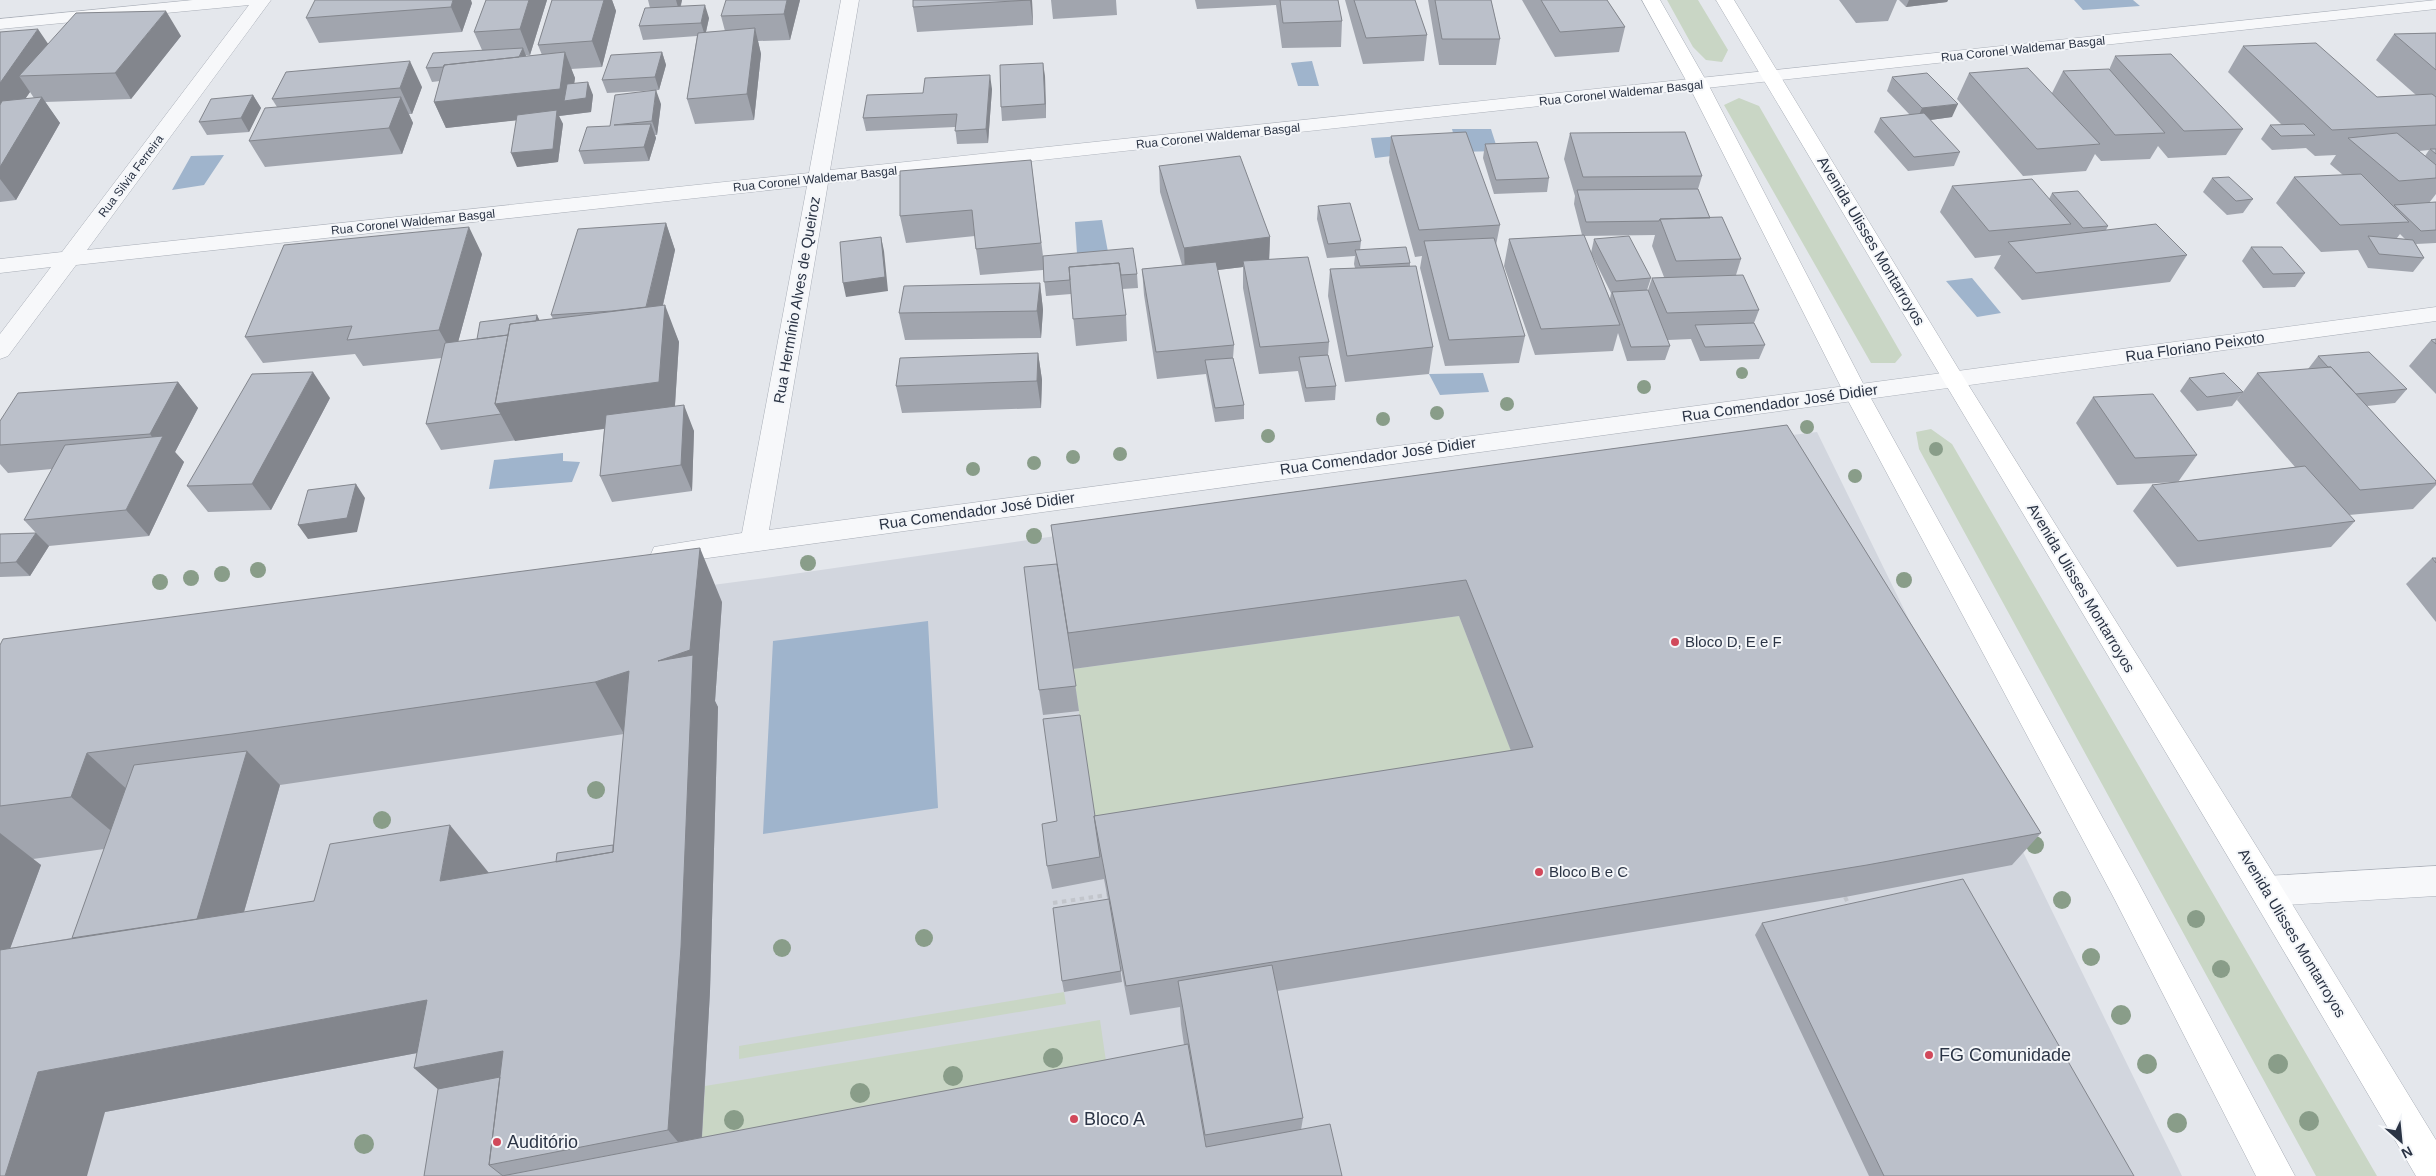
<svg xmlns="http://www.w3.org/2000/svg" width="2436" height="1176" font-family="Arial,sans-serif">
<style>
.built{fill:#d2d6de}
.green{fill:#c9d6c5}
.water{fill:#9fb4cc}
.lines{fill:none;stroke-linecap:round;stroke-linejoin:round}
.street-casing{stroke:#a9aeb7;stroke-width:1}
.secondary-casing{stroke:#a9aeb7;stroke-width:1}
.path{stroke:#c2c5cb;stroke-width:4;stroke-dasharray:4.5 4.5;stroke-linecap:butt}
.street{fill:#f7f8fa;fill-rule:evenodd}
.secondary{fill:#fff;fill-rule:evenodd}
.tree{fill:#899d89}
.wall{fill:#a1a5ae;fill-rule:evenodd}
.shaded-wall{fill:#83868d}
.building{fill:#bbc0ca;stroke:#83868d}
.poi-dot{fill:#d1495b;stroke:#f4f6f9;stroke-width:2}
.labels{text-anchor:middle;stroke-width:4;stroke-linejoin:round;paint-order:stroke}
.far-street-label{font-size:12px;fill:#2b3445;stroke:#f4f6f9}
.street-label{font-size:15px;fill:#2b3445;stroke:#f4f6f9}
.poi-label{font-size:15px;fill:#2b3445;stroke:#f4f6f9;text-anchor:start}
.near-poi-label{font-size:18px;fill:#2b3445;stroke:#f4f6f9;text-anchor:start}
</style>
<rect width="100%" height="100%" fill="#e4e7ec"/>
<!-- built -->
<path class="built" d="M1817,432L2182,1176H0V679L758,579L1576,461Z"/>
<!-- green -->
<path class="green" d="M1667,0H1698L1728,50L1722,62L1706,60L1693,47Z
M1739,98L1759,106L1902,355L1895,363H1871L1724,105Z
M1931,429L1952,444L2377,1176H2316L1919,449L1916,432Z
M1459,616L1523,781L1098,849L1073,669Z
M1064,992L1066,1004L739,1059V1046Z
M1100,1020L1110,1089L700,1168L705,1086Z"/>
<!-- water -->
<path class="water" d="M2074,0H2133L2140,6L2083,10Z
M1312,61L1319,86H1298L1291,63Z
M1452,129H1491L1498,151L1458,152Z
M1421,135L1425,152L1375,158L1371,138Z
M224,155L204,185L172,190L191,156Z
M1102,220L1108,252L1077,254L1075,222Z
M1972,278L2001,313L1977,317L1946,281Z
M1483,373L1489,392L1440,395L1429,374Z
M563,453V461L580,462L572,482L489,489L494,460Z
M928,621L938,808L763,834L773,641Z"/>
<g class="lines">
<!-- street casing -->
<g class="street-casing">
<path id="street" d="M193,0H271L87,250L809,173L841,0H859L830,170L2436,0V9L828,183L769,530L2436,307V321L664,564L654,561L651,554L654,547L742,533L807,186L76,265L8,356L0,359V334L51,267L0,273V259L62,252L249,5L0,29V19Z
M2436,866V896L2267,906L2256,901L2251,891L2256,881L2267,876Z"/>
</g>
<!-- secondary casing -->
<g class="secondary-casing">
<path id="secondary" d="M1642,0H1660L1708,84L1868,393L2137,880L2295,1176H2256L2115,900L1844,393L1688,84Z
M1716,0H1734L1964,378L2278,881L2436,1140V1176H2416C2186,782 1949,392 1716,0Z"/>
</g>
<!-- path -->
<path class="path" d="M1845,897L1850,907
M1053,903L1107,895"/>
<!-- street -->
<use href="#street" class="street"/>
<!-- secondary -->
<use href="#secondary" class="secondary"/>
</g>
<!-- trees -->
<g class="tree">
<circle cx="1742" cy="373" r="6"/>
<circle cx="1644" cy="387" r="7"/>
<circle cx="1507" cy="404" r="7"/>
<circle cx="1437" cy="413" r="7"/>
<circle cx="1383" cy="419" r="7"/>
<circle cx="1807" cy="427" r="7"/>
<circle cx="1268" cy="436" r="7"/>
<circle cx="1936" cy="449" r="7"/>
<circle cx="1120" cy="454" r="7"/>
<circle cx="1073" cy="457" r="7"/>
<circle cx="1034" cy="463" r="7"/>
<circle cx="973" cy="469" r="7"/>
<circle cx="1855" cy="476" r="7"/>
<circle cx="1034" cy="536" r="8"/>
<circle cx="808" cy="563" r="8"/>
<circle cx="258" cy="570" r="8"/>
<circle cx="222" cy="574" r="8"/>
<circle cx="191" cy="578" r="8"/>
<circle cx="1904" cy="580" r="8"/>
<circle cx="160" cy="582" r="8"/>
<circle cx="596" cy="790" r="9"/>
<circle cx="382" cy="820" r="9"/>
<circle cx="2035" cy="845" r="9"/>
<circle cx="2062" cy="900" r="9"/>
<circle cx="2196" cy="919" r="9"/>
<circle cx="924" cy="938" r="9"/>
<circle cx="782" cy="948" r="9"/>
<circle cx="2091" cy="957" r="9"/>
<circle cx="2221" cy="969" r="9"/>
<circle cx="2121" cy="1015" r="10"/>
<circle cx="1053" cy="1058" r="10"/>
<circle cx="2147" cy="1064" r="10"/>
<circle cx="2278" cy="1064" r="10"/>
<circle cx="953" cy="1076" r="10"/>
<circle cx="860" cy="1093" r="10"/>
<circle cx="734" cy="1120" r="10"/>
<circle cx="2309" cy="1121" r="10"/>
<circle cx="2177" cy="1123" r="10"/>
<circle cx="364" cy="1144" r="10"/>
</g>
<!-- wall -->
<path class="wall" d="M486,0H547L530,55H525L526,56L542,55L538,45L552,0H612L616,11L602,67L571,69L575,78L574,83L593,95L591,112L559,116L563,124L558,162L517,167L516,120L446,128L434,102L440,81L432,82L426,68L482,50L474,32Z
M648,0H682L681,6L709,18L706,32L725,31L721,16L800,0L790,40L758,41L761,54L754,120L695,124L687,99L697,36L643,40L639,26L650,8Z
M913,0H1032L1033,25L917,32L913,7Z
M1051,0H1116L1117,15L1053,19Z
M1195,0H1338L1342,21L1341,47L1282,48L1276,5L1197,9Z
M1345,0H1415L1427,35L1424,61L1363,64Z
M1428,0H1491L1500,39L1496,65H1439Z
M1522,0H1607L1625,27L1619,52L1555,57Z
M1839,0H1897L1888,21L1856,23Z
M1899,0H1948L1947,2L1906,7Z
M472,3L462,32L319,43L306,18Z
M0,32L48,44L181,36L131,99L45,102L60,123L16,200L0,202ZM30,92L34,98L25,99Z
M2436,33V194L2429,203L2436,202V243L2416,244L2424,258L2413,272L2368,268L2358,250L2321,252L2276,203L2294,177L2343,175L2330,164L2336,155L2315,156L2306,148L2272,150L2261,139L2270,125H2282L2228,72L2243,46L2377,97L2416,95L2376,60L2394,34ZM2429,150L2425,156L2419,151ZM2400,234L2405,239L2397,238Z
M662,52L666,65L659,90L607,93L602,80Z
M2115,56L2243,129L2226,155L2168,158L2158,146L2150,159L2101,161L2095,154L2086,171L2023,176L1957,99L1969,73L2052,93L2063,71L2109,70Z
M286,72L422,87L412,114H409L413,123L402,154L265,167L249,141L277,107L272,99Z
M1045,76L1046,118L1002,121L1001,107Z
M1892,77L1952,117L1930,120L1960,152L1954,166L1908,171L1874,132L1880,118L1910,115L1887,91Z
M992,89L988,143L957,144L955,127L866,131L863,118L923,93Z
M253,95L261,108L249,132L207,135L199,122Z
M661,104L657,135H655L656,138L649,161L584,164L579,151L610,126Z
M1570,133L1702,176L1698,189L1710,218L1741,259L1736,275L1759,310L1754,323L1765,345L1759,359L1700,361L1691,339L1668,340L1670,346L1665,360L1627,361L1618,333L1613,351L1535,355L1504,266L1509,239L1582,235L1574,204L1575,196L1564,159ZM1655,235L1652,246L1664,277L1652,278L1648,290H1647L1651,278L1594,239L1591,253L1611,293L1610,299L1584,236Z
M1391,136L1500,225L1496,245L1525,336L1519,363L1445,366L1420,268L1422,256L1415,257L1389,162Z
M1485,144L1549,178L1547,192L1494,194L1483,158Z
M1031,160L1043,256L1137,274L1138,288L1122,289L1126,315L1127,341L1076,346L1071,294L1046,296L1043,270L980,275L976,249L975,236L906,243L900,216Z
M1159,166L1270,237L1269,260L1329,342L1328,355L1336,386L1335,400L1305,402L1298,371L1259,374L1243,288V267L1217,270L1234,345L1233,358L1244,405V419L1215,422L1206,374L1157,379L1144,295L1142,269L1182,265L1160,192Z
M2212,178L2253,199L2243,213L2227,215L2203,192Z
M1952,186L2049,199L2052,193L2108,226L2106,230L2187,255L2170,282L2022,300L1994,268L2001,255L1975,258L1940,212Z
M1318,206L1361,241L1360,250L1410,263V266L1433,347L1429,374L1345,382L1328,296L1330,269L1355,268L1354,264L1355,256L1327,258L1317,219Z
M666,223L675,250L663,305L679,342L675,406L694,431L692,491L612,502L600,476L604,429L441,450L426,424L442,358L363,366L355,354L263,363L245,337L482,254L458,342L477,339L540,320L553,319L551,315Z
M2251,247L2305,273L2295,287L2263,288L2242,261Z
M1040,283L1043,310L1041,338L905,340L899,313Z
M2436,339V394L2409,366L2431,340Z
M1038,353L1042,380L1041,408L902,413L896,386Z
M2318,356L2407,389L2395,403L2367,406L2436,481V485L2413,509L2349,515L2355,521L2331,547L2177,567L2133,511L2152,485L2295,467L2237,400L2257,373L2308,369Z
M2189,378L2243,392L2232,406L2197,411L2180,391Z
M178,382L198,408L175,452L184,462L149,536L49,546L30,576L0,577V534L36,533L24,520L52,469L8,473L0,464V421Z
M2093,397L2197,455L2178,482L2117,485L2076,423Z
M330,398L271,510L208,512L187,486Z
M1787,425L2041,833L2012,865L1845,897L1277,991L1303,1118L1301,1130L1342,1176H424L438,1089L414,1068L417,1053L105,1112L0,1176V645L722,602L715,701L718,707L710,991L702,1138L1184,1045L1181,1024L1180,1007L1130,1015L1119,958L1122,982L1064,992L1062,981L1108,900L1104,879L1052,889L1047,866L1095,816L1511,751L1459,616L1073,669L1079,711L1043,715L1039,690L1057,564L1051,525ZM624,734L613,845L556,862L244,912L280,785ZM104,849L72,938L10,948L41,865L33,859Z
M2432,558H2436V622L2406,584Z
M1762,923L2134,1176H1869L1755,935Z"/>
<!-- shaded-wall -->
<path class="shaded-wall" d="M453,0H471L472,3L462,32L451,7Z
M529,0H547L530,55L520,29Z
M604,0H612L616,11L602,67L592,41Z
M676,0H682L679,11Z
M787,0H800L790,40L784,14Z
M1030,0H1032L1033,25Z
M1909,0H1948L1947,2L1906,7Z
M705,5L709,18L705,36L701,23Z
M166,11L181,36L131,99L115,73Z
M755,28L761,54L754,120L747,94Z
M38,29L55,54L19,76L30,92L8,124L0,113V83Z
M523,48L528,61L517,63Z
M565,52L575,78L572,100L588,82L593,95L591,112L559,116L563,124L558,162L517,167L511,153L557,116L446,128L434,102Z
M662,52L666,65L659,90L655,77Z
M410,61L422,87L412,114L400,88Z
M1043,63L1045,76L1046,118L1045,104Z
M990,75L992,89L988,143L986,129Z
M656,90L661,104L657,135L652,121Z
M253,95L261,108L249,132L241,118Z
M42,97L60,123L16,200L0,179V167Z
M401,97L413,123L402,154L389,128Z
M1958,104L1952,117L1916,122L1922,108Z
M651,124L656,138L649,161L644,147Z
M666,223L675,250L656,336L646,309Z
M469,227L482,254L454,357L439,330Z
M881,237L884,251L888,291L846,297L843,283Z
M1270,237L1269,263L1243,261V267L1185,274L1184,248Z
M1040,283L1043,310L1041,338L1037,311Z
M665,305L679,342L674,419L515,441L495,404L537,315L544,329Z
M1038,353L1042,380L1041,408L1037,381Z
M313,372L330,398L271,510L252,484Z
M178,382L198,408L175,452L184,462L149,536L126,510L158,445L150,434Z
M684,405L694,431L692,491L681,465Z
M356,484L365,498L357,532L308,539L298,525Z
M36,533L49,546L30,576L16,562Z
M700,548L722,602L715,701L718,707L710,991L700,1168L668,1130L658,661Z
M629,671L624,734L595,682Z
M247,751L280,785L228,968L191,938Z
M87,753L142,803L129,846L71,797Z
M450,825L489,873L440,881Z
M0,833L41,865L0,976Z
M427,1000L470,1043L105,1112L87,1176H5L38,1072Z
M503,1051L537,1155L459,1108L414,1068Z"/>
<!-- building -->
<path class="building" d="M315,0H453L451,7L306,18Z
M486,0H529L520,29L474,32Z
M552,0H604L592,41L538,45Z
M726,0H787L784,14L721,16Z
M913,0H1030L913,7Z
M1280,0H1338L1342,21L1283,23Z
M1354,0H1415L1427,35L1366,38Z
M1435,0H1491L1500,39H1442Z
M1541,0H1607L1625,27L1560,32Z
M705,5L701,23L639,26L645,8Z
M166,11L115,73L19,76L76,13Z
M755,28L747,94L687,99L698,33Z
M38,29L0,83V32Z
M2436,33V70L2394,34Z
M2316,43L2377,97L2432,94L2436,97V125L2332,130L2243,46Z
M523,48L519,57L444,65V67L426,68L433,53Z
M565,52L560,89L434,102L444,65Z
M662,52L655,77L602,80L611,55Z
M2171,54L2243,129L2184,131L2115,56Z
M410,61L400,88L272,99L286,72Z
M1043,63L1045,104L1001,107L1000,65Z
M2028,68L2100,144L2037,149L1969,73Z
M2109,69L2165,133L2115,135L2063,71Z
M1927,73L1958,104L1922,108L1892,77Z
M990,75L986,129L955,131L957,114L863,118L867,95L923,93L925,78Z
M588,82L586,98L564,101L567,84Z
M656,90L652,121L614,125L651,124L644,147L579,151L587,127L610,126L615,95Z
M253,95L241,118L199,122L211,99Z
M42,97L0,167V105L2,101Z
M401,97L389,128L249,141L265,108Z
M557,110L553,149L511,153L517,115Z
M1924,113L1960,152L1914,157L1880,118Z
M2304,124L2315,135L2281,136L2270,125Z
M1466,132L1500,225L1419,230L1391,136Z
M1685,132L1702,176L1583,177L1570,133Z
M2397,133L2436,165V178L2399,181L2348,138Z
M1537,142L1549,178L1496,180L1485,144Z
M2430,149H2436V154Z
M1240,156L1270,237L1184,248L1159,166Z
M1031,160L1041,243L976,249L972,210L900,216V171Z
M2361,174L2409,222L2340,225L2294,177Z
M2229,177L2253,199L2236,201L2212,178Z
M2032,179L2071,224L1989,231L1952,186Z
M1698,189L1710,218L1660,219L1659,221L1586,222L1577,190Z
M2078,191L2108,226L2083,228L2052,193Z
M2436,202V230L2421,231L2394,205Z
M1350,203L1361,241L1328,244L1318,206Z
M1722,217L1741,259L1676,261L1660,219Z
M666,223L646,307L612,311L551,315L578,229Z
M2156,224L2187,255L2036,273L2008,242Z
M469,227L439,330L347,340L352,326L245,337L284,245Z
M1584,235L1620,325L1541,329L1509,239Z
M1629,236L1651,278L1616,281L1594,239Z
M2368,236L2413,240L2424,258L2379,254Z
M881,237L885,277L843,283L840,242Z
M1494,238L1525,336L1449,340L1424,241Z
M1406,247L1410,263L1360,266L1355,250Z
M2251,247H2282L2305,273L2273,274Z
M1133,248L1137,274L1121,275L1119,263L1069,267L1070,280L1044,282L1043,256Z
M1308,257L1329,342L1260,347L1243,261Z
M1216,262L1234,345L1156,352L1142,269Z
M1119,263L1126,315L1073,319L1069,267Z
M1416,266L1433,347L1347,356L1330,269Z
M1743,275L1759,310L1667,313L1652,278Z
M1040,283L1037,311L899,313L904,286Z
M1648,290L1670,346L1631,347L1612,292Z
M665,305L659,382L495,404L510,324Z
M537,315L536,321L510,324L508,335L477,339L480,322Z
M1754,323L1765,345L1705,347L1695,325Z
M508,335L495,404L501,414L426,424L445,343Z
M2436,339V344L2431,340Z
M2369,352L2407,389L2356,394L2331,367H2328L2318,356Z
M1038,353L1037,381L896,386L900,358Z
M1328,355L1336,386L1306,388L1299,357Z
M1233,358L1244,405L1215,408L1205,360Z
M2331,367L2436,481V483L2360,490L2257,373Z
M313,372L252,484L187,486L252,374Z
M2224,373L2243,392L2207,397L2189,378Z
M178,382L150,434L0,445V421L18,393Z
M2153,394L2197,455L2135,458L2093,397Z
M684,405L681,465L600,476L606,415Z
M1787,425L2041,833L1867,865L1126,986L1094,816L1533,747L1466,580L1068,633L1051,525Z
M163,436L126,510L24,520L65,445Z
M2305,466L2355,521L2198,541L2152,485Z
M356,484L347,518L298,525L308,490Z
M36,533L16,562L0,563V534Z
M700,548L690,650L658,661L693,655L681,947L668,1130L489,1165L503,1051L414,1068L427,1000L38,1072L5,1176H0V950L314,901L330,844L450,825L440,881L613,852L629,671L595,682L232,734L87,753L71,797L0,806V645L3,639Z
M2432,558H2436V563Z
M1057,564L1076,686L1039,690L1024,567Z
M1080,715L1095,816H1094L1100,857L1047,866L1042,824L1057,821L1043,719Z
M247,751L197,919L72,938L134,765Z
M613,845V852L556,862L557,853Z
M1963,879L2134,1176H1884L1762,923Z
M1109,899L1121,971L1062,981L1053,908Z
M1272,965L1303,1118L1205,1135L1178,981Z
M1188,1044L1206,1147L1330,1124L1342,1176H502Z
M500,1077L489,1165L503,1176H424L438,1089Z"/>
<!-- markers -->
<g class="poi-dot">
<circle cx="1675" cy="642" r="5"/>
<circle cx="1539" cy="872" r="5"/>
<circle cx="1929" cy="1055" r="5"/>
<circle cx="1074" cy="1119" r="5"/>
<circle cx="497" cy="1142" r="5"/>
</g>
<g class="labels">
<!-- far-street labels -->
<g class="far-street-label">
<text transform="translate(2023 49) rotate(-6)" y="4">Rua Coronel Waldemar Basgal</text>
<text transform="translate(1621 93) rotate(-6)" y="4">Rua Coronel Waldemar Basgal</text>
<text transform="translate(1218 136) rotate(-6)" y="4">Rua Coronel Waldemar Basgal</text>
<text transform="translate(131 176) rotate(-53)" y="4">Rua Silvia Ferreira</text>
<text transform="translate(815 179) rotate(-6)" y="4">Rua Coronel Waldemar Basgal</text>
<text transform="translate(413 222) rotate(-6)" y="4">Rua Coronel Waldemar Basgal</text>
</g>
<!-- street labels -->
<g class="street-label">
<text transform="translate(1871 241) rotate(59)" y="5">Avenida Ulisses Montarroyos</text>
<text transform="translate(797 300) rotate(-80)" y="5">Rua Hermínio Alves de Queiroz</text>
<text transform="translate(2195 347) rotate(-8)" y="5">Rua Floriano Peixoto</text>
<text transform="translate(1780 403) rotate(-8)" y="5">Rua Comendador José Didier</text>
<text transform="translate(1378 456) rotate(-8)" y="5">Rua Comendador José Didier</text>
<text transform="translate(977 511) rotate(-8)" y="5">Rua Comendador José Didier</text>
<text transform="translate(2081 588) rotate(59)" y="5">Avenida Ulisses Montarroyos</text>
<text transform="translate(2292 933) rotate(59)" y="5">Avenida Ulisses Montarroyos</text>
</g>
<!-- poi labels -->
<g class="poi-label">
<text x="1685" y="647">Bloco D, E e F</text>
<text x="1549" y="877">Bloco B e C</text>
</g>
<!-- near-poi labels -->
<g class="near-poi-label">
<text x="1939" y="1061">FG Comunidade</text>
<text x="1084" y="1125">Bloco A</text>
<text x="507" y="1148">Auditório</text>
</g>
</g>
<!-- north arrow -->
<g transform="translate(2401 1141) rotate(153)" stroke="#f4f6f9" stroke-width="4" paint-order="stroke">
<path d="M0-4L9 19L0 12L-9 19Z" fill="#2b3445"/>
<text y="-8" font-size="14" font-weight="bold" text-anchor="middle" fill="#2b3445">N</text>
</g>
</svg>
